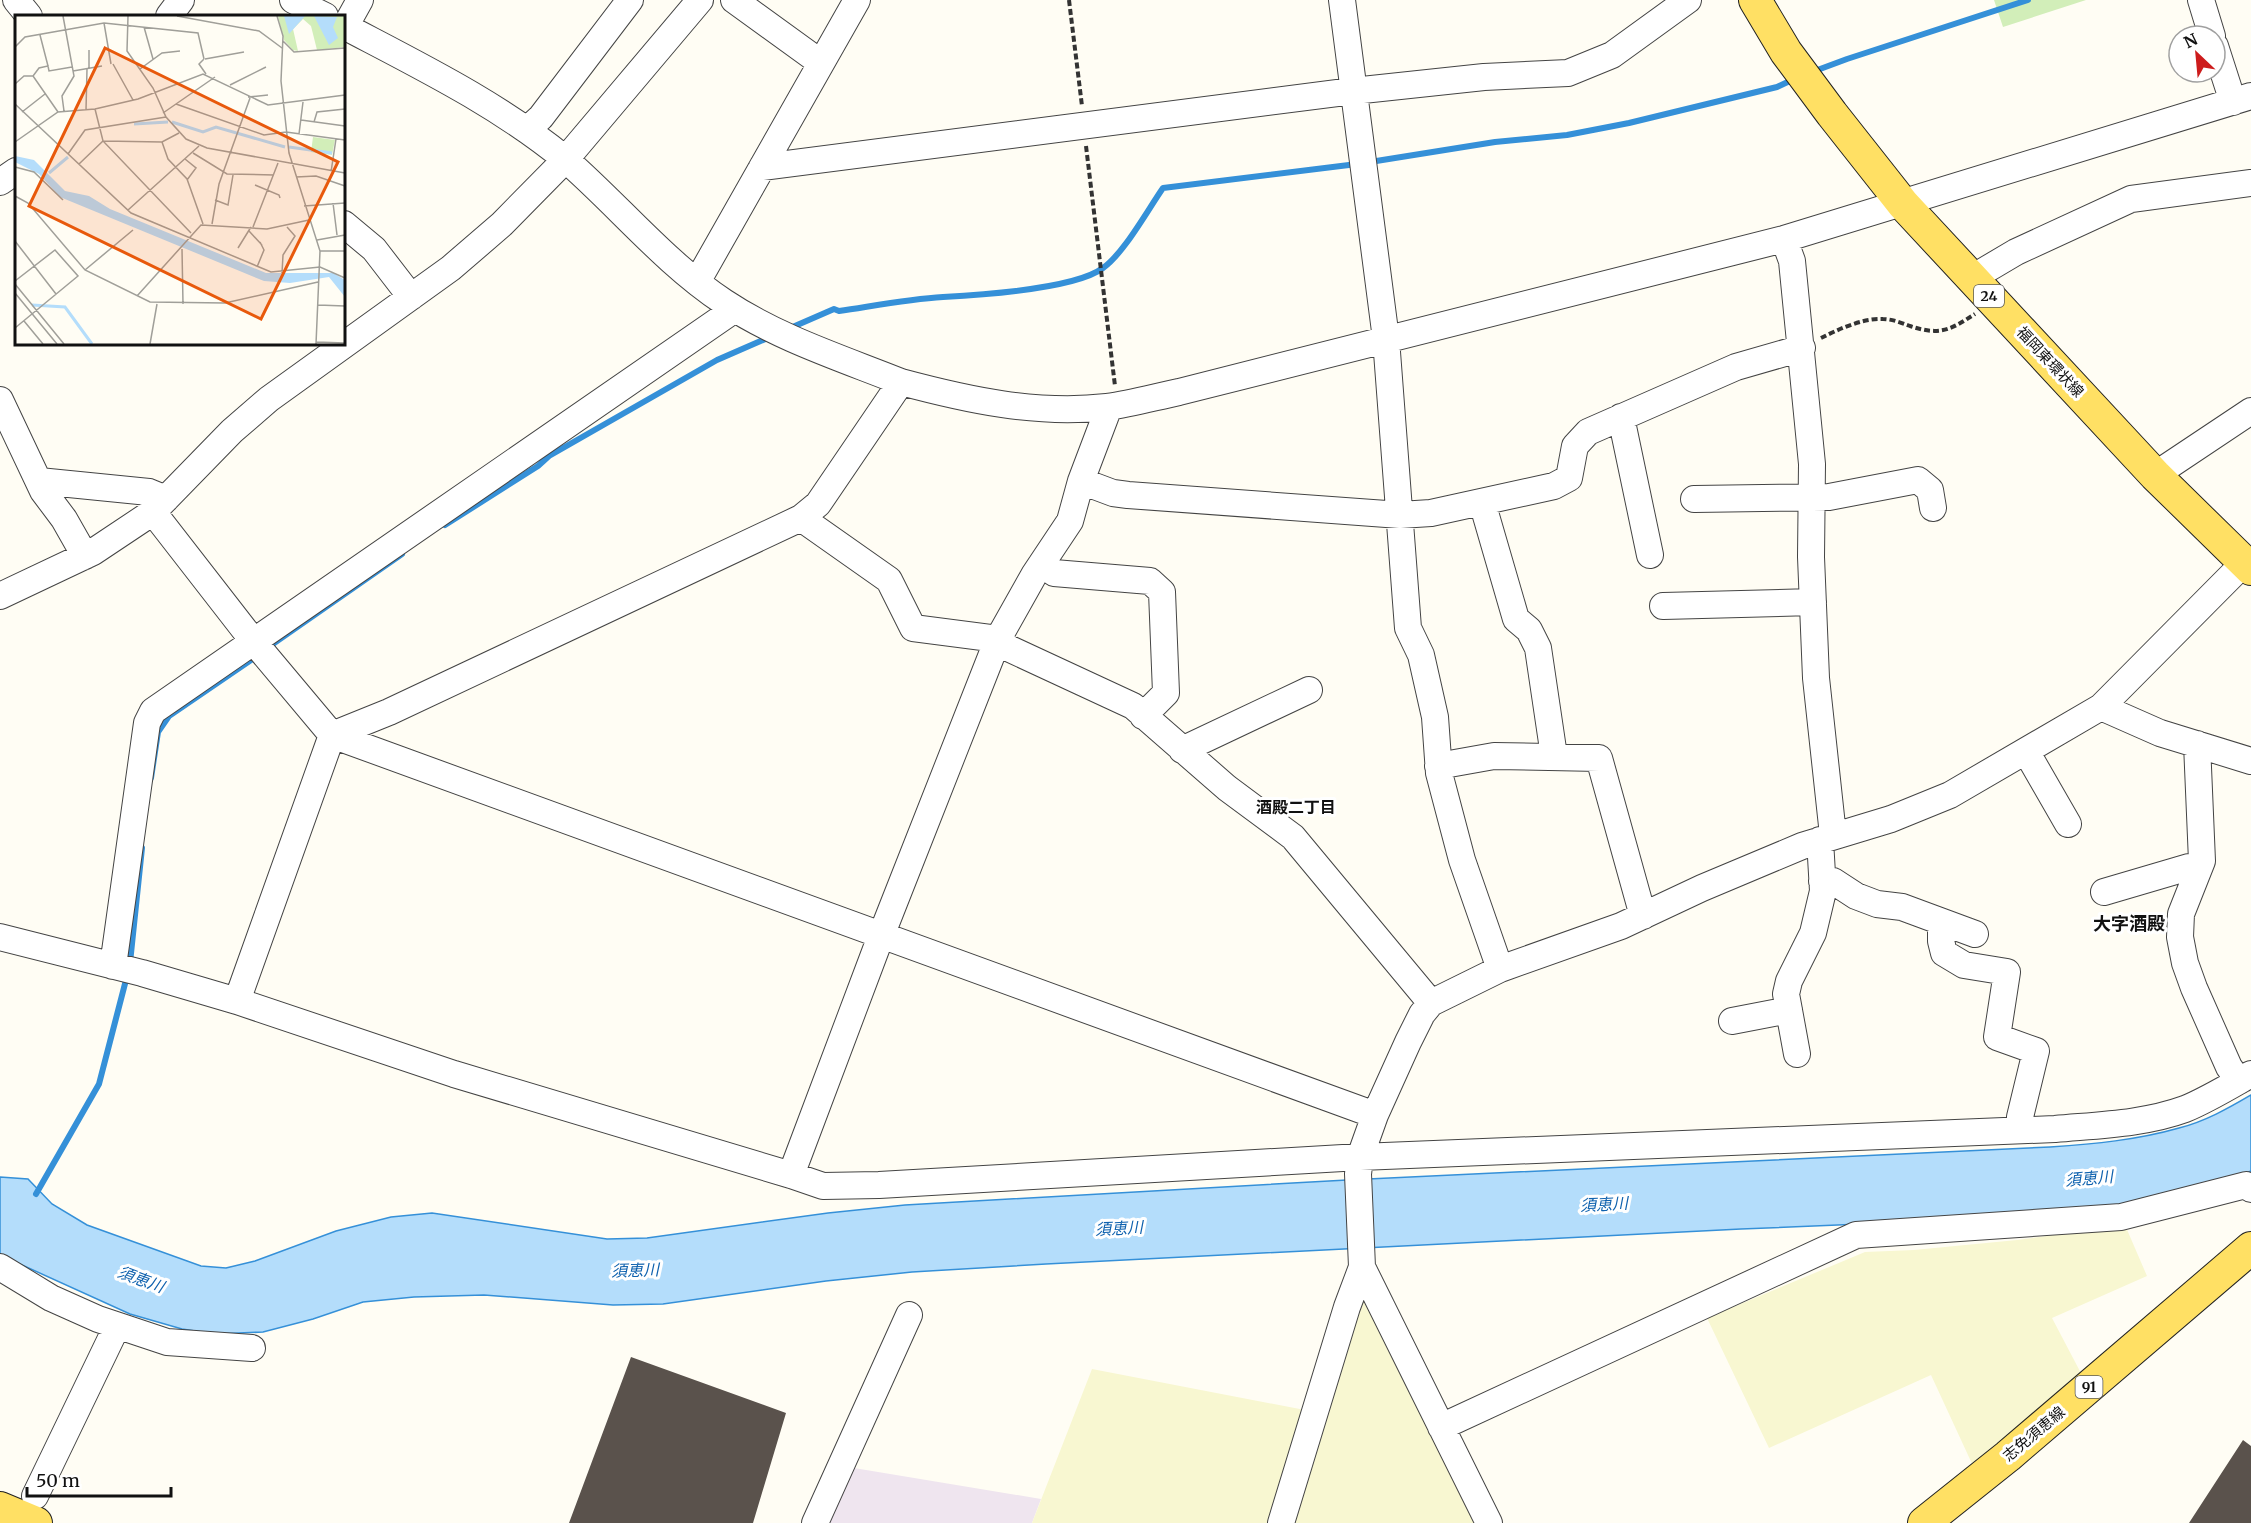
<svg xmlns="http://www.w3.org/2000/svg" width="2251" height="1523" font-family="Merriweather,'Noto Sans JP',serif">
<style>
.industrial{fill:#efe5ef}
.farmland{fill:#f8f7d1}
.green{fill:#d2eeb9}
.water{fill:#b4ddfb;stroke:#3590d8;stroke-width:1.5}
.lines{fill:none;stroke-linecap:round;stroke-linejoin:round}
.stream{stroke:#3590d8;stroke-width:6}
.building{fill:#5a524c}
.minor-casing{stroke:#444;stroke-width:28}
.major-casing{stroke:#222;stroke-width:34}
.path{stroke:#333;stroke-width:4;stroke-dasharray:6 3;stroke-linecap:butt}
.minor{stroke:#fff;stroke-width:26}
.major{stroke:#ffe064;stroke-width:32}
.labels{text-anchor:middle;stroke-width:6;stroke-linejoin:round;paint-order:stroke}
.shield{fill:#fff;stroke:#585858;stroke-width:1.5}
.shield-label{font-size:14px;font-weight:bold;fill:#111}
.street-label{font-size:15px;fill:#111;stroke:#fff}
.neighbourhood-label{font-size:16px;font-weight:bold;fill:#111;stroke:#fff}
.water-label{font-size:16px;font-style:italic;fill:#0e61ae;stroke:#fff}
.quarter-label{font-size:18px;font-weight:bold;fill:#111;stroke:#fff}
.inset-river{fill:none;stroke:#b4ddfb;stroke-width:3}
.inset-road{fill:none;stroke:#a09f99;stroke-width:1.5}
.view{fill:#e8590c;fill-opacity:0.15;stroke:#e8590c;stroke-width:3}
.inset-edge{fill:none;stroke:#111;stroke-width:3}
</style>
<rect width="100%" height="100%" fill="#fffdf4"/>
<!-- industrial -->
<path class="industrial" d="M854,1468L1041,1499L1032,1523H829Z"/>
<!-- farmland -->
<path class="farmland" d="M2125,1225L2147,1276L2052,1318L2083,1377L1974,1468L1931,1375L1769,1448L1707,1318L1865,1252L1914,1250L2017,1240Z
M1363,1291L1474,1523H1291Z
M1092,1369L1305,1410L1269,1523H1032Z"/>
<!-- green -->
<path class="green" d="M1994,0H2086L2003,27Z"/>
<!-- water -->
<path class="water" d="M2251,1095V1171L2201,1191L2055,1216L1741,1229L1046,1264L912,1272L826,1281L663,1304L613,1305L484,1295L414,1297L363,1302L313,1319L263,1332L215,1334L182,1329L130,1314L0,1255V1177L28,1179L52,1204L87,1225L201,1266L226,1268L255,1261L336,1231L391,1217L432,1213L607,1239L647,1238L828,1213L905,1205L1347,1180L2050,1147C2094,1144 2137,1140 2179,1128C2204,1122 2229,1108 2251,1095Z"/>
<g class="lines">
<!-- stream -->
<path class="stream" d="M1812,72L1847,59L2028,0
M1370,162L1495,142L1567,135L1629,123L1777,87L1794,79
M788,329L834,309L839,311C873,306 908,299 943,297C979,295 1075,289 1103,268C1124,253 1147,211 1163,188L1357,164
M445,525L538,466L549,456L717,360L770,337
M267,648L402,554
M151,778L158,732L169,716L257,656
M130,963L142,848
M36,1194L99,1084L127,976"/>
</g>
<!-- building -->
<path class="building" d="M631,1357L786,1413L753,1523H569Z
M2243,1440L2251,1446V1523H2189Z"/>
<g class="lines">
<!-- minor casing -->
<g class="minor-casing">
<path id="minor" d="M16,0L29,16
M293,0L325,16
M734,0L821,63
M1342,0L1386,339L1408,628L1421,655L1435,717L1439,773L1462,860L1500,969
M2201,0L2212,36
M169,16L181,0
M344,26C420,66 498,104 565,159C618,205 665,263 724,302C778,338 841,358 901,382C968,400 1037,415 1107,407C1131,404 1155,397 1179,392L1784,239L2251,96
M345,27L360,0
M2215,46L2233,102
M527,130L541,117L630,0
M762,167L1353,91L1484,77L1568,73L1612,55L1688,0
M0,182L16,171
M344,224L374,249L411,297
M1784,239L1792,261L1812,464L1811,557L1816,678L1833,835
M1972,278L2016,252L2131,199L2251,183
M697,282L857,0
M0,400L43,491L64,519L85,556
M1621,417L1650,555
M2155,475L2251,411
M39,481L149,492L166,499
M1081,481L1113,493L1128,495L1400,515L1431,513L1554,486L1569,478L1575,446L1588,432L1736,367L1802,348
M1694,499L1829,497L1918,480L1930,490L1933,508
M1482,502L1516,619L1529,630L1538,648L1554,756
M153,512L254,642L332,735L1375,1115
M801,518L889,580L913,628L998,639L1008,648L1133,706L1227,788L1293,837L1431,1003
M1042,563L1054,573L1150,581L1162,592L1166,693L1143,716
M0,596L93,552L153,512L232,431L269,399L451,268L502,224L565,160L700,0
M1663,606L1813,602
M2101,707L2160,733L2251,761
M2197,744L2202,861L2181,914L2180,937L2185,963L2194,988L2229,1067L2239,1081
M1182,750L1309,690
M2026,751L2068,824
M1438,766L1494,756L1599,758L1643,916
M1822,881H1833L1856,896L1877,904L1902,907L1975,934
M2104,892L2189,867L2198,870
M1941,922V941L1944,953L1964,965L2007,972L1997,1037L2036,1051L2020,1117L2021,1130
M0,937L142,973L237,1001L454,1074L791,1175L823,1186L879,1185L1360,1157L2055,1129C2098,1125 2144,1124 2185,1109C2207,1100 2230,1086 2251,1074
M113,966L147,723L153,711L735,309
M237,1001L332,735L389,712L801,518L818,504L901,382
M1732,1021L1789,1010
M1797,1054L1786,994L1789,981L1813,933L1823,891L1820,840
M791,1175L881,936L998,639L1034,575L1070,521L1081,481L1106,415L1107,407
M0,1267L51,1298L98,1319L167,1342L252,1348
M1362,1267L1489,1523
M1441,1427L1856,1235L2121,1217L2246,1185L2251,1189
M35,1496L117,1326
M815,1523L909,1315
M1281,1523L1347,1307L1362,1267L1358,1174L1360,1157L1375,1115L1408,1042L1422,1014L1431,1003L1500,969L1621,926L1702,888L1802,846L1891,819L1950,795L2101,707L2244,563"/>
</g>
<!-- major casing -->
<g class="major-casing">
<path id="major" d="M1755,0L1786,52L1832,114L1903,204L2155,475L2251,569
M0,1508L36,1523
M1924,1523L2008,1456L2251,1248"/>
</g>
<!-- path -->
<path class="path" d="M1069,0L1082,106
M1086,146L1115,386
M1821,338C1839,329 1863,318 1883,319C1892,319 1902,323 1910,326C1940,336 1950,330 1975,314"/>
<!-- minor -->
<use href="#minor" class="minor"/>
<!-- major -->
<use href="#major" class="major"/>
</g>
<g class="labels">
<!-- shield labels -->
<g class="shield">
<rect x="1974" y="285" width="30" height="22" rx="4.5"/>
<rect x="2075.5" y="1376" width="27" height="22" rx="4.5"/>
</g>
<g class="shield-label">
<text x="1989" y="301">24</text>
<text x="2089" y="1392">91</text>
</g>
<!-- street labels -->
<g class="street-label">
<text transform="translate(2050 362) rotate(47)" y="5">福岡東環状線</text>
<text transform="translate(2034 1434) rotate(-40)" y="5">志免須恵線</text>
</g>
<!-- neighbourhood labels -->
<g class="neighbourhood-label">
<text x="1296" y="813">酒殿二丁目</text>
</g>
<!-- water labels -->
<g class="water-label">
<text transform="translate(2089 1178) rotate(-5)" y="6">須恵川</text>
<text transform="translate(1604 1204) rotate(-3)" y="6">須恵川</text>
<text transform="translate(1119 1228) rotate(-3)" y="6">須恵川</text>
<text transform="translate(635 1270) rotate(-2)" y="6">須恵川</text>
<text transform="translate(141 1279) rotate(20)" y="6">須恵川</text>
</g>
<!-- quarter labels -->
<g class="quarter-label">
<text x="2129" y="930">大字酒殿</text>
</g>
</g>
<!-- overview -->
<g transform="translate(15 15)">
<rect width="330" height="330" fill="#fffdf4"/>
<path d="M263,1H330V32L302,35L296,11L288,4L278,14L283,36L278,35L269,25ZM298,122L320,125L317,140L296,137Z" fill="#d2eeb9"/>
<path d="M269,1H290L274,19ZM299,1L322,2L318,12L323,23L314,30ZM0,141L19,145L50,176L74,181L95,194L251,258H318L330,265V282L314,262L275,268L249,266L45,182L24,159L0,147Z" fill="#b4ddfb"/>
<path class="inset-river" d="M157,107L188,117L201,112L270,132M119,109L153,107M274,132L317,138M34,158L53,142M17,290L50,292L77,329"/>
<path class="inset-road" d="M48,1L59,61L47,81L49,96M113,1L112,36L138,73L151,102L171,124L192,133L330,158M162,1L244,16L267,33M262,1L268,21L266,66L274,138L305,236L301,329M89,8L96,49M129,12L138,44M25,20L33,51L24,53L18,61L43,97M268,26L279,37L330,33M0,32L10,22L89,8L183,18L189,44M74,35V53M189,44L184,49L191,59M190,44L229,37M98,49L118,85M33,51L34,56L57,52M125,54L147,38L165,36M58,56L87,51M0,69L9,61H18M215,70L251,52M233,82L253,80M0,89L116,198L256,257L305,252L330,263M161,89L249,120L271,117L330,125M80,94L88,126L176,218M71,95L72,54M7,97L30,79M148,98L200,62M286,105L330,111M299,107L302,97L330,94M284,119L288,87M0,127L43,97L80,94L123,84L188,59L253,90L330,80M147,127L153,144L172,164L188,209M178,138L212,159L259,160M53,139L70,115L151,102M170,144L181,153L172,165M64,149L88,126L147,127L164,118M0,152L19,157L48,185M316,157L321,124M281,162L301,161L330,171M240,170L264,180L265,183M0,181L13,188L70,255L135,287L210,288L303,267M200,185L213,190L218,160M318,188L322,220M289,191L330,188M113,195L184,131M197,209L204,169L235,83M238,212L263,148M234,216L247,230M302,225L330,220M0,226L41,279M223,233L236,212M167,234L168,289M305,236H330M242,252L249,235L245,227M70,255L118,215M267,258L268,240L280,221L272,212M0,266L40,235L63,261L0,313M0,269L49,329M0,278L42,329M122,281L186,210L252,214L294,205M303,290L330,291M9,306L28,329M301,327L330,328M135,329L142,289"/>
<path class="view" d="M90,33L323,147L246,304L14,191Z"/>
<rect width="330" height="330" class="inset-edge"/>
</g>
<!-- north arrow -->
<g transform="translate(2197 54) rotate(334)"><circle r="28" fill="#ffffff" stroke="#a0a0a0" stroke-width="1.5"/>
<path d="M0-4.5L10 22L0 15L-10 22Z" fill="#cd1c1c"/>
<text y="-9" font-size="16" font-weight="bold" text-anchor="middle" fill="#111111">N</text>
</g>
<!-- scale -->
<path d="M27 1487v9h144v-9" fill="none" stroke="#111111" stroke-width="3"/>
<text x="36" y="1487" font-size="18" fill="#111111" stroke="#ffffff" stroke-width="4.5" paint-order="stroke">50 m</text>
</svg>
